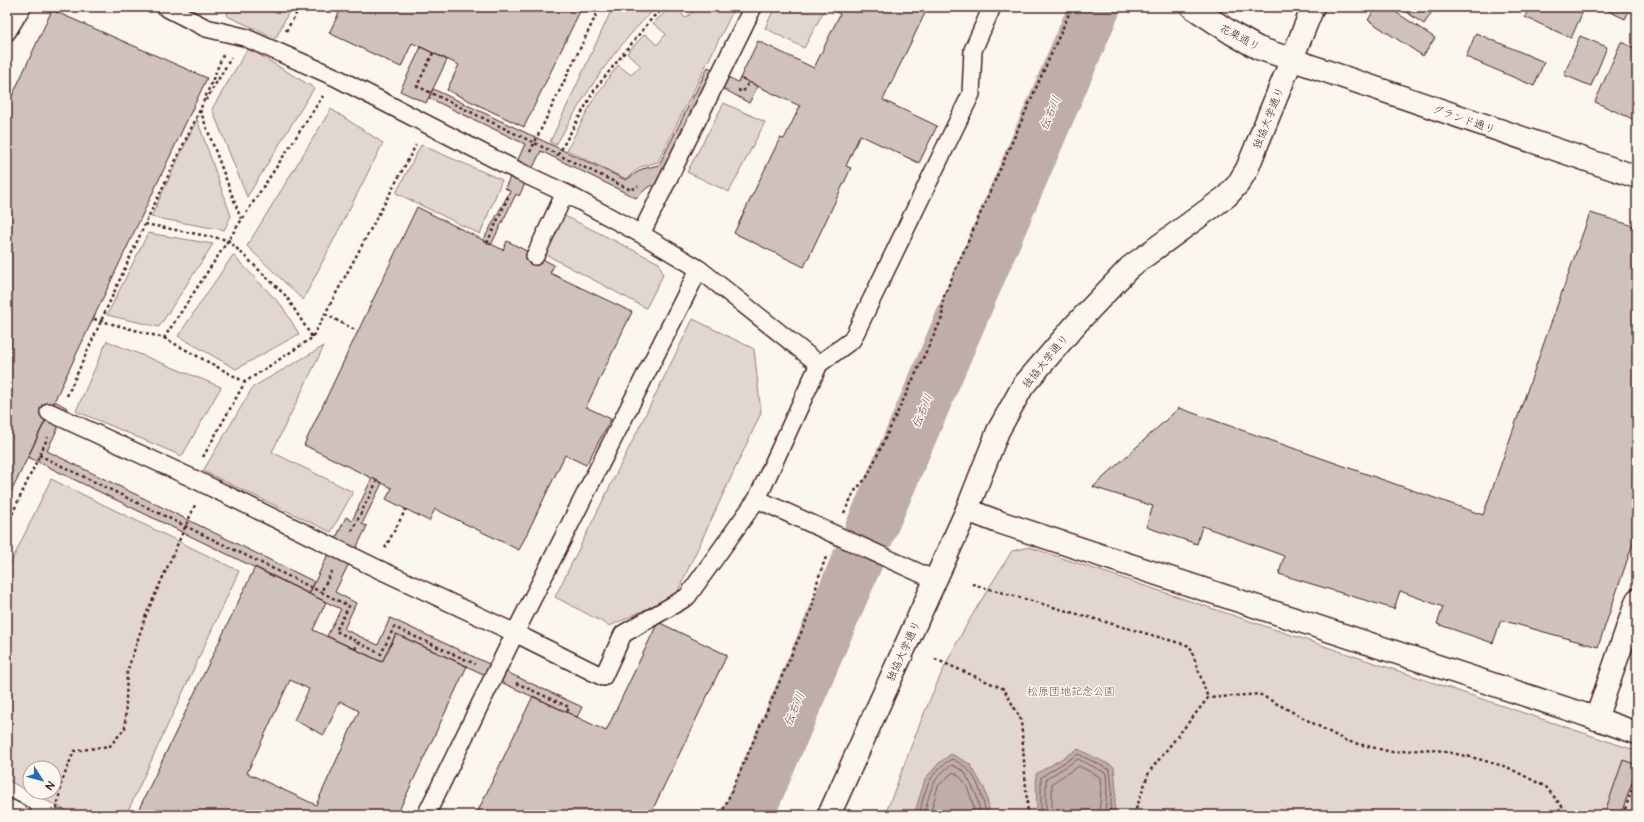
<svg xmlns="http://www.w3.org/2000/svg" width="1644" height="822" font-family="'Architects Daughter','Klee One',sans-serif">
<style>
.green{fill:#e2d7d0;stroke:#967b7e;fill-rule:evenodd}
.water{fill:#bfadaa;stroke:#907477}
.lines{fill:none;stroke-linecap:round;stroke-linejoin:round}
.shore{stroke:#79585e;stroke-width:1}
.river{stroke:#bfadaa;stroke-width:51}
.building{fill:#cfc2bc;stroke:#4a1f2b;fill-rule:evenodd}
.service-casing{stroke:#4a1f2b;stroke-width:20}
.pedestrian-casing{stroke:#4a1f2b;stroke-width:25}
.minor-casing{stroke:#4a1f2b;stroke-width:25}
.tertiary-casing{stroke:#4a1f2b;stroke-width:25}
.path{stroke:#4a1f2b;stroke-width:2.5;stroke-dasharray:3 3;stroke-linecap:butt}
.service{stroke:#fbf7ec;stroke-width:17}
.pedestrian{stroke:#fbf7ec;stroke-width:22}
.minor{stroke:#fbf7ec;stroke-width:22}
.tertiary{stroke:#fbf7ec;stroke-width:22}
.labels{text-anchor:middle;stroke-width:3;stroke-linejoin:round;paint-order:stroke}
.street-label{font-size:11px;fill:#4a1f2b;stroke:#fbf7ec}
.park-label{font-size:11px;fill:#704d54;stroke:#fbf7ec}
.water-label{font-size:12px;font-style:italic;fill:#6d4a51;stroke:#fbf7ec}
</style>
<rect width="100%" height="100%" fill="#fbf7ec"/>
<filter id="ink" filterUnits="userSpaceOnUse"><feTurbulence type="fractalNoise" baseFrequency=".025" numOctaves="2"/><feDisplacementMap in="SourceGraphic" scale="8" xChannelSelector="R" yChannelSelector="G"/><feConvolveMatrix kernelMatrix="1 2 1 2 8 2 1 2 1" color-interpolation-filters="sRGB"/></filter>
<g filter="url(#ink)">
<!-- green -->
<path class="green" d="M229,7H291L276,38L227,16Z
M613,7H657C615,46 584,95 556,145L550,142Z
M671,7H677L685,18L696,10L695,7H735L658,162L640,167L626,179L567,150L593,100L618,65L631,75L641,66L627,53L645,34L657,45L666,34L653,23Z
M775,7H826L804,48L765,28Z
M248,48L314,88L247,197L212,109Z
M724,103L765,122L729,192L687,172Z
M331,109L383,143L303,300L247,246Z
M197,119L231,216L224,230L151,217Z
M421,145L502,180L480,234L396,193Z
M563,215L659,263L663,275L646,308L545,254Z
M148,233L213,244L159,327L107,315Z
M233,255L282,306L299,334L236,369L178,336Z
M693,319L754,349L761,413L676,595L610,626L555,597Z
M107,341L221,387L182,456L76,411Z
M324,346L272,452L353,492L331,532L203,471L253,387Z
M51,479L239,571L126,815H74L7,780V571ZM30,768H54V792H30Z
M1029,547L1637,751V815H885C906,761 925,705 951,654C969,618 991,585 1012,551Z"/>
<!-- water -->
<path class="water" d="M1078,749L1114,767L1116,790L1114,815H1037L1036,774Z
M951,754L970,764L985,790L990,813L992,815H914L925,779L939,763Z"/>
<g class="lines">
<!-- shore -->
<path class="shore" d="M919,815C925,791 928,772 952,759C979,771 979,790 987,815
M924,815C929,795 932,776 952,765L964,771L976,794L981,815
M930,815L938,786L953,772C968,779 972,800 975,815
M1041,815V777L1078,754L1110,770L1112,790L1110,815
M1046,815V779L1078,759L1106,773L1107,790L1105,815
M1052,815V783L1079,766L1100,777L1101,790L1099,815"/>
<!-- river -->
<path class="river" d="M748,815L1095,7"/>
</g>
<!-- building -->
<path class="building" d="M342,7H582L524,127L447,90L459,65L412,43L401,67L329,33Z
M836,7H928L883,100L937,126L919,163L860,135L846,166L851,168L804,267L734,233L780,138L784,139L800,106L740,78L758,41L814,68L840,14L834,11Z
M1376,7H1388L1435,38L1423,56L1368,20Z
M1399,7H1435L1424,24Z
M1501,7H1514L1512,12Z
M1529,7H1585L1571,38L1525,17Z
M1600,7H1631L1625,19Z
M52,10L207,78L7,501V107Z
M1476,33L1544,62L1534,86L1466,57Z
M1580,36L1607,47L1591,86L1564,75Z
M1621,42L1637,49L1634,59L1637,61V121L1595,102Z
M421,47L447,60L426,103L400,91Z
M708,67L738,82L740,78L758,86L749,103L717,85L670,180L648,187L636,198L541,151L519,196L516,194L491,245L483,241L510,191L505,188L525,144L429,98L433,89L626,180L642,169L659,165Z
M417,207L503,250L507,241L554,265L550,273L632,312L586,407L611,419L586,465L565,455L519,550L435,509L429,521L386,499L392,488L304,445Z
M1590,213L1637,227V531L1598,647L1501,620L1493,643L1437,624L1443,607L1400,591L1394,609L1279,574L1284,556L1202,526L1197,544L1146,527L1153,506L1093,487L1179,408L1483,515Z
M55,401L67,408L47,451L315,582L309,594L28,457Z
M372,478L382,483L362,524L367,526L335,592L356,603L344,629L378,645L390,618L582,707L577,717L396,634L382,662L327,636L341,609L309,594L346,517L352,521Z
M255,567L326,602L313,630L382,662L396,634L467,666L397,815H141L137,813ZM290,680L309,689L294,720L324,735L340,701L359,711L316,805L247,773Z
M658,622L727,655L650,815H476L533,696L606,731Z
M1623,760L1637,765V768L1621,814L1606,809Z"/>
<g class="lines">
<!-- service casing -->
<g class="service-casing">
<path id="service" d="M165,7L206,28L244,37L335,77L520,172L565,193L641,234L699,269
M7,32L22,7
M641,234L753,7
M535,256L565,193
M819,364L699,269L515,633L603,677L623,634L687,597L757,499L819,364L852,340L971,94L973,50L992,7
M49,412L192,478L374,567L515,633L426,815
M757,499L935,580
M7,807L23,815"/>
</g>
<!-- pedestrian casing -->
<g class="pedestrian-casing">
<path id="pedestrian" d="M996,521L1586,715"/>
</g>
<!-- minor casing -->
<g class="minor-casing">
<path id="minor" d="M967,510L996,521
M1586,715L1637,733
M1596,719L1637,600"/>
</g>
<!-- tertiary casing -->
<g class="tertiary-casing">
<path id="tertiary" d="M1192,7L1233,34L1258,48L1637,177
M829,815L967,510L998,431L1023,386L1077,323L1130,267L1227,196L1238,184L1247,169L1313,7"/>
</g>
<!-- path -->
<path class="path" d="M286,31L300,7
M433,53L417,86L631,190L638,186
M738,90L743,92L749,82
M206,100L231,58
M200,110L241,219
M530,152L600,7
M558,155L595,89L653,17L666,7
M145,224L228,240L286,296L312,337
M487,243L510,193
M325,314L357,331
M94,319L164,338L323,96
M164,338L245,382
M67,396L145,224L200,110L223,55
M39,455L321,592
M203,457L245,382L312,338L416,145
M844,513L854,492L867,477L942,318L943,298L1072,7
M7,525L48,437
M352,531L377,481
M385,548L406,509
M332,571L321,592L349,606L336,631L381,654L394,627L475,664
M972,584L1190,646L1208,698
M355,649L358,642
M935,659L1004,689L1021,720L1028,815
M516,683L569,707L567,712
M56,815L61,784L74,751L110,746L125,728L127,672L146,615L195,505
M721,815L812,608L818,579L826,557
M1134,815L1149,772L1208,698L1259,694L1346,741L1392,752L1432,749L1471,757L1507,767L1546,787L1569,815
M1623,815L1637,775"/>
<!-- service -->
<use href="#service" class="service"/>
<!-- pedestrian -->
<use href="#pedestrian" class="pedestrian"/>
<!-- minor -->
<use href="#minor" class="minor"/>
<!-- tertiary -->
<use href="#tertiary" class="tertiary"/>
</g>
</g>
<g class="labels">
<!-- street labels -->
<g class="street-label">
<text transform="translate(1240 37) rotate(28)" y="4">花栗通り</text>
<text transform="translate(1268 118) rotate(-68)" y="4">独協大学通り</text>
<text transform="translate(1464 119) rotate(19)" y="4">グランド通り</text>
<text transform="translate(1045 361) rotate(-51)" y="4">独協大学通り</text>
<text transform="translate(903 651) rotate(-65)" y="4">独協大学通り</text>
</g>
<!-- park labels -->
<g class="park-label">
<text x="1071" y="695">松原団地記念公園</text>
</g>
<!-- water labels -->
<g class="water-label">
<text transform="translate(1050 113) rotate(-67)" y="4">伝右川</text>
<text transform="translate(922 411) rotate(-67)" y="4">伝右川</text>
<text transform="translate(794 709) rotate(-67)" y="4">伝右川</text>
</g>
</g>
<!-- margin -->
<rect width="1644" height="822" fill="none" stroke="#fbf7ec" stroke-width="24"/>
<rect x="12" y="12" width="1620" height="798" fill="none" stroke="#4a1f2b" stroke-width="1.5" filter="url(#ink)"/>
<!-- north arrow -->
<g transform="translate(42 780) rotate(126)"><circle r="19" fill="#fbf7ec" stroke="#b4a19f"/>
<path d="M0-3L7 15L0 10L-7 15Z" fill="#1f6fb2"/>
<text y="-6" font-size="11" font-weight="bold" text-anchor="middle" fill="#4a1f2b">N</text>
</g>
</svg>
